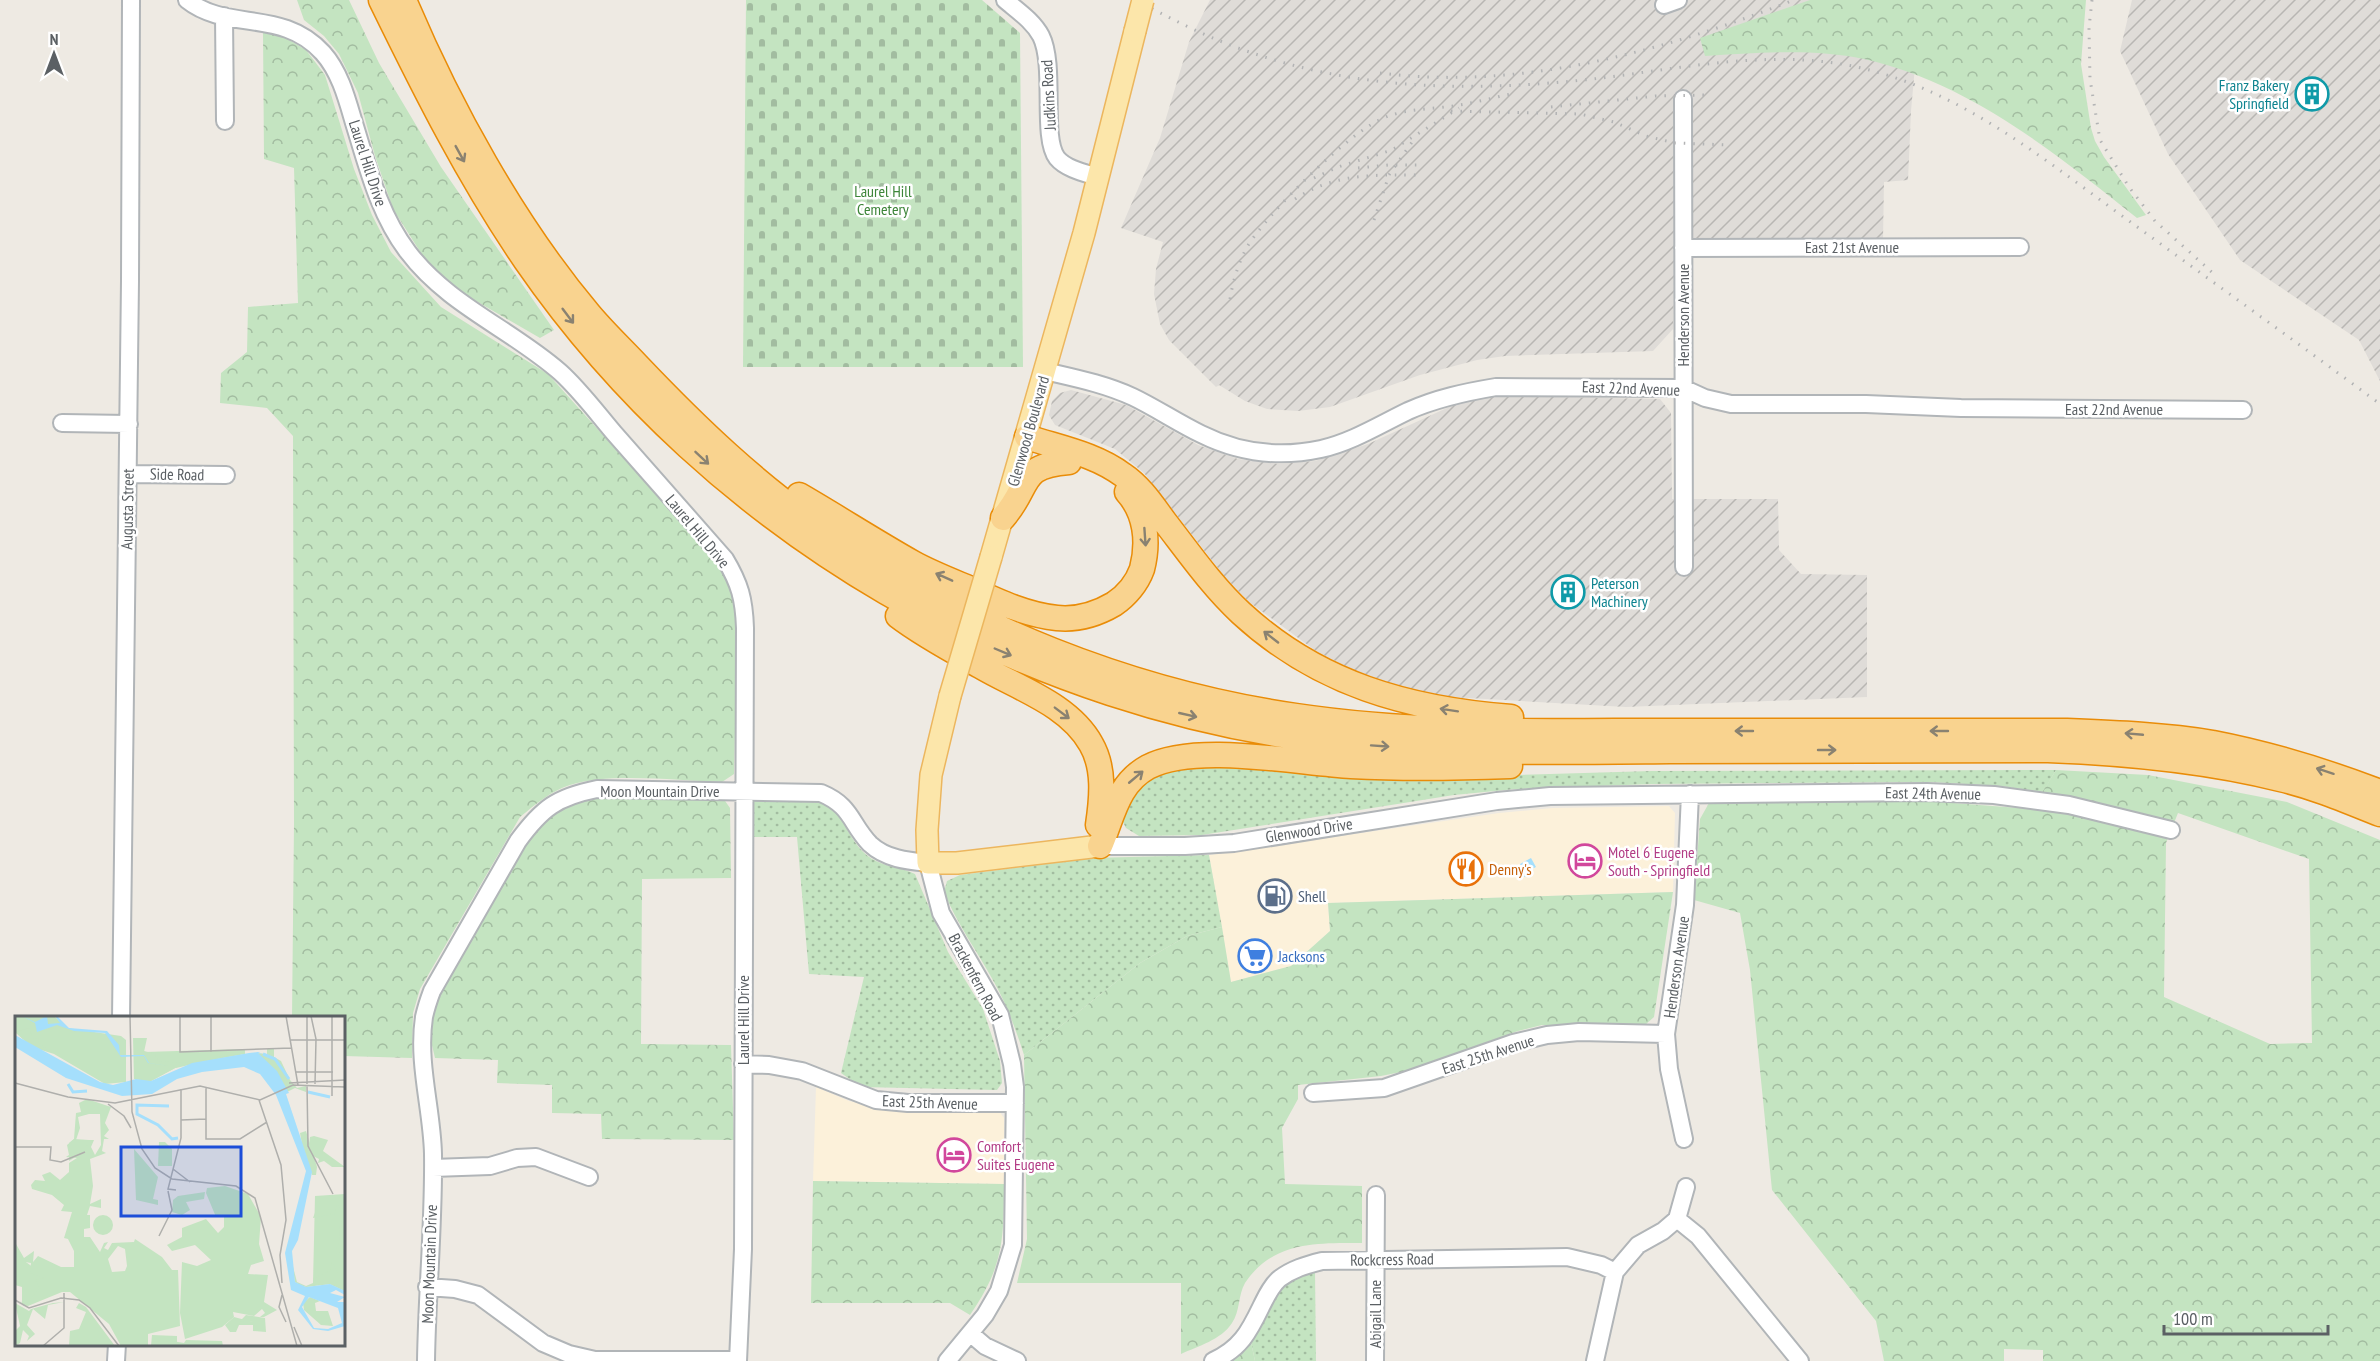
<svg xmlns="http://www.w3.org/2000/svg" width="2380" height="1361" font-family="'PT Sans Narrow',sans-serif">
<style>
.commercial{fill:#fcf1da}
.industrial{fill:url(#industrial-furrows)}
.grass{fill:url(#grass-dots)}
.forest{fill:url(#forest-crowns);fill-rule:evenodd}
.cemetery{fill:url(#cemetery-stones)}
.water{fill:#a5dffc}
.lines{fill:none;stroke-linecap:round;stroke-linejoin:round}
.minor-casing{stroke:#b1b5b8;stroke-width:20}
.major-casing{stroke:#ecb65e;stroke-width:24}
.highway-casing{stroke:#e98c08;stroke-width:27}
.minor{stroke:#fff;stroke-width:16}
.major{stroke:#fce6aa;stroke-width:21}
.highway{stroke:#f9d38f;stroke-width:24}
.rail{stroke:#b2b3b4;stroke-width:3;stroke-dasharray:1.5 8;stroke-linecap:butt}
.major-bridge-casing{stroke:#ecb65e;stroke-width:24;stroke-linecap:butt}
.major-bridge{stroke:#fce6aa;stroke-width:21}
.oneway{stroke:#8a8271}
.labels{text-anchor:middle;stroke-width:5;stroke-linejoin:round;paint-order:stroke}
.culture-label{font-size:16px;fill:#0d838f;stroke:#fff;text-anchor:end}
.street-label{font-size:16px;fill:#5b6064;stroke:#fff}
.park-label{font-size:16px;fill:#3d8539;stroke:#fff}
.hotel-label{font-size:16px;fill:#b23c85;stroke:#fff;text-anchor:start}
.food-label{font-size:16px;fill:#c56008;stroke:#fff;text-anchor:start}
.service-label{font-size:16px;fill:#4e5e75;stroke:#fff;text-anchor:start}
.shop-label{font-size:16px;fill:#366cbe;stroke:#fff;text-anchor:start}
.inset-river{fill:none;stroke:#a5dffc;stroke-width:3}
.inset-road{fill:none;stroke:#afafac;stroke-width:1.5}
.view{fill:#1d4ed8;fill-opacity:0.15;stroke:#1d4ed8;stroke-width:3}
.inset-edge{fill:none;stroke:#5b6064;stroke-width:3}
</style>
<defs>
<pattern id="industrial-furrows" width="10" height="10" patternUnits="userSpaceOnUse" patternTransform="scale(1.5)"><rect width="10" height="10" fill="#dfdcd8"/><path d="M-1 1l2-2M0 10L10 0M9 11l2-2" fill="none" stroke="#b8b6b3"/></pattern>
<pattern id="grass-dots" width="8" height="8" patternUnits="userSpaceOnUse" patternTransform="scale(1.5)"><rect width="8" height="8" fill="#c4e4c1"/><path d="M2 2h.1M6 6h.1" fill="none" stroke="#a2bca0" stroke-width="1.8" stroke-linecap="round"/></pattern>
<pattern id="forest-crowns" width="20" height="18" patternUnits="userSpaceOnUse" patternTransform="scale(1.5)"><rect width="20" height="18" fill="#c4e4c1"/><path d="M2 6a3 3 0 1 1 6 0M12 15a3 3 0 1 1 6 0" fill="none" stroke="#a2bca0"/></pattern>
<pattern id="cemetery-stones" width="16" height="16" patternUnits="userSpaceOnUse" patternTransform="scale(1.5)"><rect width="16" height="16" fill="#c4e4c1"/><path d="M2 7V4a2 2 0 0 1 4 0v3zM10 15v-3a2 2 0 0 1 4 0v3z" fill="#a2bca0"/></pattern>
</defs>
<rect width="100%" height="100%" fill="#eeeae3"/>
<!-- commercial -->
<path class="commercial" d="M1669,806L1675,813L1673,892L1328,903L1330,931L1291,966L1231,982L1209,855L1499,813L1552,808Z
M816,1087L849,1101L877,1107L999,1111L1004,1118V1184L813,1181Z"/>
<!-- industrial -->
<path class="industrial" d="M1210,0H1921L1911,111L1908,180L1884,182L1883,239H1675L1673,329L1653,351L1505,356L1477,360L1420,375L1330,407L1298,411L1267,409L1245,401L1219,385L1216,387L1169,340L1160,324L1154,294L1156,269L1163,242L1121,228L1160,138L1189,42Z
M2132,0H2380V381L2359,340L2240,260L2168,154L2120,51Z
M1071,390L1126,405L1198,445L1238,459L1279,464L1315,461L1368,444L1460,402L1489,396L1660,399L1671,413L1672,499H1778L1779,550L1801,574L1867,575V697L1626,707L1450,697L1403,689L1355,671L1316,651L1249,602L1224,576L1144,473L1115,449L1055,425L1049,415L1052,401L1060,393Z"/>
<!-- grass -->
<path class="grass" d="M1190,764L1515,775L1652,771L2056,770L2043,792L2001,786L1931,782L1652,784L1516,789L1454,795L1202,835L1139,836L1126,828L1121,818L1123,807L1146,778Z
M755,799C773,799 814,795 828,805C848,820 850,848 876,861C888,867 903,868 915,874L948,952L983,1009L1000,1061L1002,1083L997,1090L861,1087L841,1073L864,977L809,974L797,837H748L749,807Z
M1209,855L1222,927L1187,936L1140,963L1024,1055C1016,1030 1007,1005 994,982C977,951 957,924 944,892L947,881L960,875L1091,858Z
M1315,1270L1316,1361H1255L1251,1342L1270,1302L1281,1286L1297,1275Z"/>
<!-- forest -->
<path class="forest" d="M297,0H349L379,63L441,167L554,330L540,338L464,294L426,261L393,209L375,156L358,93L339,54L324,36L304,20Z
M1810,0H2086L2081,64L2091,128L2095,141L2104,157L2146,215L2137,218C2055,153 1968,82 1864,59C1812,48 1757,53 1705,56L1700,38Z
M263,32L281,35L306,50L325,75L354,169L372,215L391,252L441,307L548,374L722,567L738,607L734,774L722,782C680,781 609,772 570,785C551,791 536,804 520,817L420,989L413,1013L412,1058L344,1056V1018L292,1017L294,823L293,436L267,408L220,403L221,373L247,352L248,307L298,303L294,168L264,159Z
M2056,770L2148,775L2287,802L2380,840V1361H2043V1350L2004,1349V1361H1884L1876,1321L1772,1190L1750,970L1740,913L1694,900L1700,819L1709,803L1914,800L2032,809ZM2178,813L2309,859L2312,1043L2270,1044L2164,997L2166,843Z
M592,797L723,798L730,808L731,878L642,879L641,1044L731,1045L734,1140L602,1139L601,1114L552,1113V1085L497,1083L498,1060L435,1058L428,1028L434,1000L527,839L542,820L566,806Z
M1673,892L1654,1017L1645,1025H1542L1518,1031L1406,1071L1381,1076L1298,1085V1099L1282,1128L1285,1184L1362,1186V1243C1317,1243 1273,1241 1245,1283C1238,1295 1240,1312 1232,1323C1221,1340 1198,1346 1181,1354V1283H1017L1027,1239L1024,1055L1140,963L1187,936L1222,927L1231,982L1291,966L1330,931L1328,903Z
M813,1181L1004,1184C1004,1241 1003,1267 970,1315L950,1303H811Z
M1251,1342L1255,1361H1229L1232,1359Z"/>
<!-- cemetery -->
<path class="cemetery" d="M746,0H982L1020,33L1023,367H743Z"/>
<!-- water -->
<path class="water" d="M1531,858L1536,867L1530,870L1531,876L1522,877L1520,864Z"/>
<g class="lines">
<!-- minor casing -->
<g class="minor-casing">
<path id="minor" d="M187,0C227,32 283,8 323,53C340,72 347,99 354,123C368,168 379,214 408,252C448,305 511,329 560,372C580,390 597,413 614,433C651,475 688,517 725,559C740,584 744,599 745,628L743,1249L738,1361
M1005,0C1018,11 1033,21 1041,36C1056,66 1041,137 1057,158C1066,169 1085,173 1098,177
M1664,5L1678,0
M224,16L225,121
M1683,99L1684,567
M1683,248L2020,247
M1045,371C1075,378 1105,384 1133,397C1156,408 1178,423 1201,434C1239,453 1279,458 1321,449C1352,442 1379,425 1408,411C1437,398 1466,392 1496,387L1683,388L1705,398L1731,404H1866L1961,408L2243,410
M62,423L129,424
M128,474L226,475
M1100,846H1185L1234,843L1497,801L1550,796L1927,792L1994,795L2069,805L2171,830
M121,1018L130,281L131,0
M743,1064L769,1065L802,1071L876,1100L908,1103H1015
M1313,1093L1384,1088L1513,1043L1547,1035L1579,1032L1666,1034
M1684,1139L1669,1069L1666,1034L1685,905L1690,794
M433,1168L490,1166L517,1158L536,1157L589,1177
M1677,1219L1698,1236L1800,1361
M427,1287L455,1289L478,1295L543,1343L569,1354L595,1360H738
M971,1334L985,1346L1017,1361
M116,1361L117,1344
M426,1361C427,1292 434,1223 433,1154C432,1109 417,1063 424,1017C426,1008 429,999 432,991L518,841C542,808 557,797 597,789L821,793C852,806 850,823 870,844C886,859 908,861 928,863L941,913L1000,1015L1012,1064L1015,1087L1013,1245L999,1291L985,1315L947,1361
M1213,1361C1240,1349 1249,1332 1261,1307C1266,1297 1271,1286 1279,1279C1292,1269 1306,1265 1322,1261L1567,1257L1601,1265L1615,1272
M1375,1361L1376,1195
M1595,1361L1615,1272L1638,1245L1663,1231L1677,1219L1686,1187"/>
</g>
<!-- major casing -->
<g class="major-casing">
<path id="major" d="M991,557L1084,233L1135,31
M950,696L931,775L927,830L928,863H957L1100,846"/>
</g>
<!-- highway casing -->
<g class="highway-casing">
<path id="highway" d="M381,0C425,90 469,178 526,261C713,532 1024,712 1351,744C1457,754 1564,752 1670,751C1796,750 1922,750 2048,750C2127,753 2204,760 2280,779C2315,787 2347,801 2380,814
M404,0C449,107 514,225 589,314C604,332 621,348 637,365C695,426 758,487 829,534C970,626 1129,692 1296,716C1417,734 1539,731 1661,731C1796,731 1931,731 2066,731C2115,733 2165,735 2213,743C2270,754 2325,771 2380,792
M1027,437C1060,448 1095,454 1123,475C1141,487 1153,506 1165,522C1189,553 1212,586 1241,613C1318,684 1408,709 1511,717
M799,495C837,517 874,541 913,563C931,573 952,581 971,589C999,602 1027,615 1057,618C1077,620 1097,614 1114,604C1126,596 1137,583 1142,569C1149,542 1146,513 1127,492
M1003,518C1032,485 1017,466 1069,462
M898,616C923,635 953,651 980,666C1017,688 1069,704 1091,744C1105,768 1102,798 1098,825
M1100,846C1113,816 1117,784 1148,767C1195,742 1297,763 1351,766C1404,769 1457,768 1510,766"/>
</g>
<!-- minor -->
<use href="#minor" class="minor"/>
<!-- major -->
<use href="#major" class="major"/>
<!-- highway -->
<use href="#highway" class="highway"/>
<!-- rail -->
<path class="rail" d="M1135,0C1170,18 1204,36 1241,49C1357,91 1472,92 1593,79C1678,69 1767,49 1852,66C1961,88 2048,163 2136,226C2217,285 2299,344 2380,404
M2092,0L2089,28L2090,79L2100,140L2129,187L2155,221L2214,274
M1380,73C1522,91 1663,51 1794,0
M1551,107L1656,96L1708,95
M1451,111L1580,114L1614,122L1646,136L1675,143L1731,145
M1358,168L1388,165H1419
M1314,178L1338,167L1392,150L1459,108
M1295,199C1335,173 1373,175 1419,175
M1374,220L1389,175L1412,142
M1230,299C1233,281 1238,264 1247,247C1267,214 1350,130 1386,117C1406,109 1432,109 1453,106C1475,103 1495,97 1516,93"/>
<!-- major-bridge casing -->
<g class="major-bridge-casing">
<path id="major-bridge" d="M1135,31L1143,0
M950,696L991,557"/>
</g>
<!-- major-bridge -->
<use href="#major-bridge" class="major-bridge"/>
</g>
<!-- one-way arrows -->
<defs><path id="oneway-shaft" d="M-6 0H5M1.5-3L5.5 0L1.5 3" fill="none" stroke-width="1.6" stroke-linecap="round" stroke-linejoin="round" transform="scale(1.5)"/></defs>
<g class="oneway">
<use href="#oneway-shaft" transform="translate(460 154) rotate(61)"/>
<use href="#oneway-shaft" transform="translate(568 316) rotate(53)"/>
<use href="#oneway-shaft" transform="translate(702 458) rotate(43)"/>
<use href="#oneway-shaft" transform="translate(1145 537) rotate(86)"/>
<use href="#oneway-shaft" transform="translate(944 577) rotate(-156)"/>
<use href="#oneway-shaft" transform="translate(1271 637) rotate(-142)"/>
<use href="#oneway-shaft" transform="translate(1003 652) rotate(23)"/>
<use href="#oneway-shaft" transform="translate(1449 710) rotate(-171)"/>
<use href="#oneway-shaft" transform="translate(1062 713) rotate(37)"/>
<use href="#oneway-shaft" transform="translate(1188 715) rotate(13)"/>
<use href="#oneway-shaft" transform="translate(1744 731) rotate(180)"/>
<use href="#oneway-shaft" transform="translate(1939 731) rotate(-180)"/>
<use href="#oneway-shaft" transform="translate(2134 734) rotate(-175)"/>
<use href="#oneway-shaft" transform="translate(1380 746) rotate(4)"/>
<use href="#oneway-shaft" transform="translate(1827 750)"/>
<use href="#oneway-shaft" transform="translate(2325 771) rotate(-162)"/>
<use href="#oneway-shaft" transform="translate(1136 777) rotate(-40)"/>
</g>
<!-- icons -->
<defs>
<g id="building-ring" transform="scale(1.725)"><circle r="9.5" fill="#fff" stroke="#0f9aa8" stroke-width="1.5"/><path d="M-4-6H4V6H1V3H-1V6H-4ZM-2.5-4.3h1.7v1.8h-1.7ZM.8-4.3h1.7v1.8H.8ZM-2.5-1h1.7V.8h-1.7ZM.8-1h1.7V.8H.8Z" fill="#0f9aa8"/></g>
<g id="hotel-ring" transform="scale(1.725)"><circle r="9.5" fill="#fff" stroke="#d1479c" stroke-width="1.5"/><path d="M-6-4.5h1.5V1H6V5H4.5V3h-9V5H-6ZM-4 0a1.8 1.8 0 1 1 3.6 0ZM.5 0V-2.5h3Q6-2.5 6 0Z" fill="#d1479c"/></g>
<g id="restaurant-ring" transform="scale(1.725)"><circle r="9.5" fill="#fff" stroke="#e8710a" stroke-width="1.5"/><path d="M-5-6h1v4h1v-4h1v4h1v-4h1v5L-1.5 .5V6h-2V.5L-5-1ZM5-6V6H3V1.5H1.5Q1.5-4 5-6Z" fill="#e8710a"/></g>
<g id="fuel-ring" transform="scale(1.725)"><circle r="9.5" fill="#fff" stroke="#5c6f8a" stroke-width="1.5"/><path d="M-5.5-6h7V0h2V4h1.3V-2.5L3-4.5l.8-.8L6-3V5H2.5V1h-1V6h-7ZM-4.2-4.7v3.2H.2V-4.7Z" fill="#5c6f8a"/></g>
<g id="supermarket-ring" transform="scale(1.725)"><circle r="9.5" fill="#fff" stroke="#3f7fe0" stroke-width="1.5"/><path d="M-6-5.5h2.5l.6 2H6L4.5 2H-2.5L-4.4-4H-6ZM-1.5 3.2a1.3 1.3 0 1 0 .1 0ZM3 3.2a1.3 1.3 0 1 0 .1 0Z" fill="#3f7fe0"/></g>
</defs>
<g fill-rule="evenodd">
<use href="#building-ring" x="2312" y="94"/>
<use href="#building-ring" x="1568" y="592"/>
<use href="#hotel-ring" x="1585" y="861"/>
<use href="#restaurant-ring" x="1466" y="869"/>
<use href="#fuel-ring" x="1275" y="896"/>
<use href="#supermarket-ring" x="1255" y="956"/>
<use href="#hotel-ring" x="954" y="1155"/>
</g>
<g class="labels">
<!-- culture labels -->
<g class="culture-label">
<text x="2289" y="91">Franz Bakery<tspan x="2289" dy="18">Springfield</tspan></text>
<text x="1591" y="589" text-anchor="start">Peterson<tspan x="1591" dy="18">Machinery</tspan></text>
</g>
<!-- street labels -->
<g class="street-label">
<text transform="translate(1048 95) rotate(-93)" y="6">Judkins Road</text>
<text transform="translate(368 163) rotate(72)" y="6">Laurel Hill Drive</text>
<text x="1852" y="253">East 21st Avenue</text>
<text transform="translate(1683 315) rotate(-90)" y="6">Henderson Avenue</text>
<text transform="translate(1631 388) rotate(2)" y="6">East 22nd Avenue</text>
<text x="2114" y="415">East 22nd Avenue</text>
<text transform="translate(1028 431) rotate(-74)" y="6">Glenwood Boulevard</text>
<text transform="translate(177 474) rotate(1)" y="6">Side Road</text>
<text transform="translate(127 509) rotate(-89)" y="6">Augusta Street</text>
<text transform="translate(698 531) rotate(50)" y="6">Laurel Hill Drive</text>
<text x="660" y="797">Moon Mountain Drive</text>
<text transform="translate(1933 793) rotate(1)" y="6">East 24th Avenue</text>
<text transform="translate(1309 830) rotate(-9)" y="6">Glenwood Drive</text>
<text transform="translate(1676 967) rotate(-82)" y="6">Henderson Avenue</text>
<text transform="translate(976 977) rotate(62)" y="6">Brackenfern Road</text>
<text transform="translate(743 1020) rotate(-90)" y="6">Laurel Hill Drive</text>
<text transform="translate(1488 1054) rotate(-18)" y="6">East 25th Avenue</text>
<text transform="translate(930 1102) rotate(2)" y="6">East 25th Avenue</text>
<text transform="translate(1392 1259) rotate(-1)" y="6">Rockcress Road</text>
<text transform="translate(429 1264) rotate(-88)" y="6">Moon Mountain Drive</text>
<text transform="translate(1375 1314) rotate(-90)" y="6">Abigail Lane</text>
</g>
<!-- park labels -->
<g class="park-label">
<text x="883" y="197">Laurel Hill<tspan x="883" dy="18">Cemetery</tspan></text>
</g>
<!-- hotel labels -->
<g class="hotel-label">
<text x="1608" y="858">Motel 6 Eugene<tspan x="1608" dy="18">South - Springfield</tspan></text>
<text x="977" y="1152">Comfort<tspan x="977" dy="18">Suites Eugene</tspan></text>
</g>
<!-- food labels -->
<g class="food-label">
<text x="1489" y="875">Denny's</text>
</g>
<!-- service labels -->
<g class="service-label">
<text x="1298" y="902">Shell</text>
</g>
<!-- shop labels -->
<g class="shop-label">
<text x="1278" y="962">Jacksons</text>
</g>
</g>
<!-- overview -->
<g transform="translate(15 1016)">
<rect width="330" height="330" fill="#eeeae3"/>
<path d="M0,0H39L52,12L106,20L111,24V66L90,68L39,38L17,31L0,16ZM118,22H132L129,36L230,33V38L164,50L136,65L119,63ZM252,33H259V41L266,45L275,64L282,72L291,70V76L280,72L272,76L258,53L241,37L252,38ZM291,115L302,151L301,159H297L287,128L285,117ZM330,178V275L315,268L291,271L285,269L280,266L277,247L282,266L291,270L298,267L300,180ZM78 209a10 10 0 1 1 20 0a10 10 0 1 1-20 0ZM0,238L30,260L25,273L11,290L7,289V271L0,269ZM219,301L238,306V309H224L221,316H215L210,309ZM137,319L162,320V330H136Z" fill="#c4e4c1"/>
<path d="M14,12L18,23L24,22L23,27L36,36L17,31L0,16ZM122,33L140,38L143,45L165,47L221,38L161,52L156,48L155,52H160L134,66L121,63L119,42L125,40ZM72,83L96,91L90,107L94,114L89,120L94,123H89L87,135L91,137L75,143L78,170L75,188L86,183V192L75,190L72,199H75V212L69,213V221H75L85,236L89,227L93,226L89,232L93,234L97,227L119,226L120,223L147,241L157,254H163L165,310L133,318V330H106L94,308L55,276H47L13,290L9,289L5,285L11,289L25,272L20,264L29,262L15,257L16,247L4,245L0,238L1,228L9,242L19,235L18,246L23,240L46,251H59V235L53,223L49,222L57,196L46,195L49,189L37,179L17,173L16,169L20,164L30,165L27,159L35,156L45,164L54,156V147L62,142L51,141L54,139L52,129L59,123L61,97L66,96L64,87ZM74,98H85L86,129L80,139L76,131L79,124H61L65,112L63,101ZM103,230L110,233L112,250L110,255L97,256L93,243ZM299,120L313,124L308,135L330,151H317L309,145L303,147L304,143L298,140L294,130L295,121ZM119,133L143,161L138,183L143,184V189L121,184ZM210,170L233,178L246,201L244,228L249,245L236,249L233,258L253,259L249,286L262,294L249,301H245L250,297L247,293L239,300L218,296L219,301L207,311L170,323L165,297L167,246L182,250L196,244L180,229L157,235L152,229L167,221V212L191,203L203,217L209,211V199L201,201L191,177L192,172ZM190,176L189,183L171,186L175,194L167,199L157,196L158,184L163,180ZM322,189L330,195V207L326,205L330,233L324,236L330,243L320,236L325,224L324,210L313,199L298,202L301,194L319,199ZM317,246L322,256L330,258V275L315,268L298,269L299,262L315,255ZM295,281L305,285L300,287L301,295H313L318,310L306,309L289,294L288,287ZM49,286L33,289L30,303L18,293L12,309L20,318L12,325L14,320L8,314L5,327L0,330V315L5,310L0,287L14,295L16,293L38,287ZM64,287L71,291L100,330H54L55,315L64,313L71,296L61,292ZM231,299L250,302L251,316L238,315V306L225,305ZM151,324L169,327L171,324L207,325L208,330H155Z" fill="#c4e4c1" fill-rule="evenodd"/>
<path d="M144,126H150L157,133V150H143Z" fill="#c4e4c1"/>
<path d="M59,123L74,124L70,135L54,145V127Z" fill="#c4e4c1"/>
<path d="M7,0L20,6L32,0L33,8L45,7L40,0H42L54,12L92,15L104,29L105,39H129L134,47L154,50L133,47L129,40L106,41L90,17L59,15L42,9L22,16L20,7ZM0,19L85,66L98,69L121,63L136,65L177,47L234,37L243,36L248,38L243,37L262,55L274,77L271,78L297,156L283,224L277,235L280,266L291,271L315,268L330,275V279L321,274L315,277L330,281L322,286H330V310L313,315L298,313L283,294L290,280L276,274L270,237L291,155L261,79L245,58L229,51L187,56L162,63L137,78L107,80L51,62L0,31ZM294,281L323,292L327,307L313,313L299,312L287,291Z" fill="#a5dffc" fill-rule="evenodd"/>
<path class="inset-river" d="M248,38L260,43L274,63M53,68L58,76L72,75M293,76L315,81M154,90L122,89V98L143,109L157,123L163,122"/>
<path class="inset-road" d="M115,0L117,96L127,133L140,152L157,163L221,170L240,182L282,330M165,0V36L277,32M196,0V36M271,0L283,69M296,0L301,23L300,68M275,24H330M281,56H318M0,67L53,81L100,87L185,70L245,84L278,69L330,71M274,67L330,64M292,68V0M292,69L293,130L318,178M191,71V123H225L252,106M317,80V0M244,84L266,149L271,204L265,239L267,267M93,88L109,100L116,112M166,104L191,103M0,131H36L35,144L46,146L70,136M158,153L175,166M161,174L153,173L166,122V73M144,220L157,194L153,175M267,279L264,291L271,306M0,284L14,292L46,282L64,284L75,292L104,330M279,311L287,330M28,330L49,312V277"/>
<path class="view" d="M106,131H226V200H106Z"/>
<rect width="330" height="330" class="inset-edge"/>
</g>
<!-- north arrow -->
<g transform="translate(54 54)" stroke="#ffffff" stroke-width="4.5" paint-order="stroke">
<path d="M0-4.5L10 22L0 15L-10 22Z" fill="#5b6064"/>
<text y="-9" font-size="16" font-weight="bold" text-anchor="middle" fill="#5b6064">N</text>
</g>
<!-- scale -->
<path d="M2164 1325v9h164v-9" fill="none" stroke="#5b6064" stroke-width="3"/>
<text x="2173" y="1325" font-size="18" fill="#5b6064" stroke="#ffffff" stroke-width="4.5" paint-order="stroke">100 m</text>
</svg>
